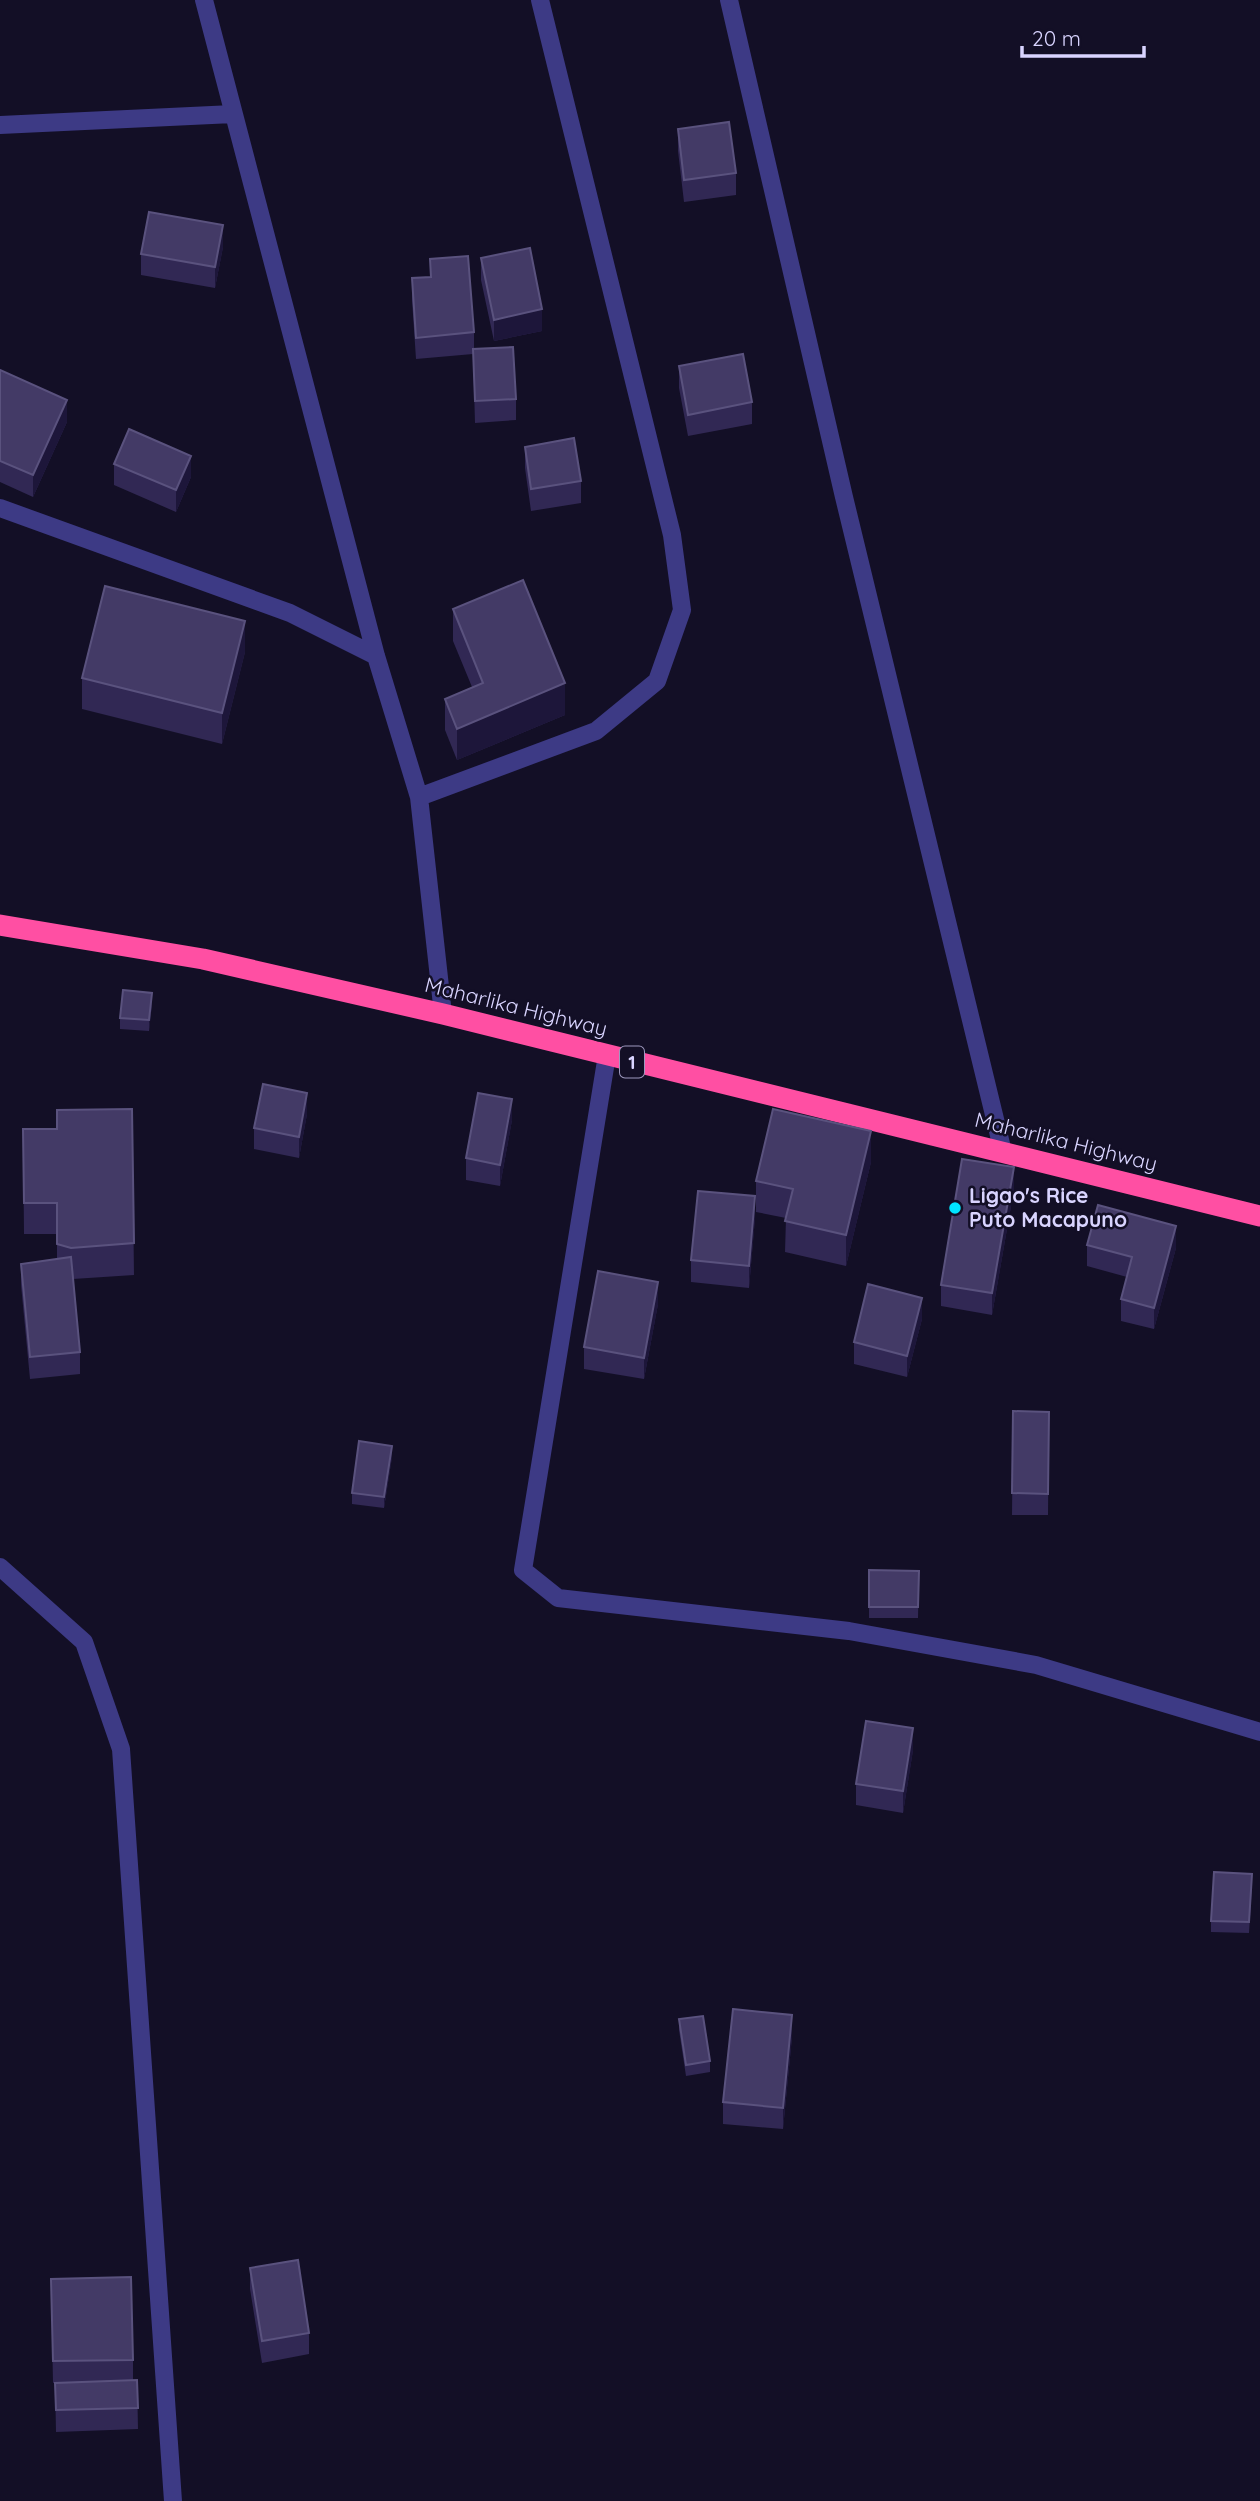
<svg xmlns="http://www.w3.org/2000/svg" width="1260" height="2501" font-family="Quicksand,sans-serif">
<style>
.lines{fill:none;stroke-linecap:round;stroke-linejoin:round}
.minor{stroke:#3d3a85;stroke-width:18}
.highway{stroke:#ff4fa3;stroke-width:21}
.wall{fill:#312854}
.shaded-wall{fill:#1d163a}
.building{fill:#433a66;stroke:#5a527e;stroke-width:2}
.poi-dot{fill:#00e5ff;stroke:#130f26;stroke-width:2.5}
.labels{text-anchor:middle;stroke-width:5;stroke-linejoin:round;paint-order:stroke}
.shield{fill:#130f26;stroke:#9e99be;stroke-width:2}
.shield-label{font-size:19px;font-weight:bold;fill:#d9d4ff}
.street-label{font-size:21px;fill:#d9d4ff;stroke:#130f26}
.poi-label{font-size:21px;font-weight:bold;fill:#d9d4ff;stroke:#130f26;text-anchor:start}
</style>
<rect width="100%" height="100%" fill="#130f26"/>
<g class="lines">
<!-- minor -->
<path class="minor" d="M204,0L376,656L419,797L443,1014
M729,0L844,497L1003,1152
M0,125L233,114
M0,508L290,613L376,656
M419,797L596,731L657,681L682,610L672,535L540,0
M607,1055L523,1570L558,1598L849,1631L1036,1665L1260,1732
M0,1567L84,1642L121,1749L173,2501"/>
<!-- highway -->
<path class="highway" d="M0,925L203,959L443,1014L1260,1216"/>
</g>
<!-- wall -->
<path class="wall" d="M678,129L736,173V195L684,202L678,151Z
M223,247L215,288L141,275V254Z
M481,258L542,331L494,341L481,280Z
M430,259L474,332V349L516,399V420L475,423L473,354L416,359L412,300V278L430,277Z
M679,366L752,402V424L688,436L679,388Z
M0,370L67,422L33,497L0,482Z
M525,447L581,481V503L531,511L525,468Z
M114,464L191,477L176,512L114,485Z
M453,609L565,715L457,760L445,730V699L472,687L453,641Z
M245,652L222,744L82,709V678Z
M152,1004L149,1031L120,1029V1018Z
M132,1109L134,1275L73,1279L80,1352V1374L30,1379L21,1285V1264L57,1259V1234H24L23,1129H57Z
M307,1114L299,1158L254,1149V1128Z
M512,1120L500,1186L466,1180V1158Z
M871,1162L846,1266L785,1252L786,1218L756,1212V1181Z
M1014,1189L992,1315L941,1306V1285Z
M755,1218L749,1288L691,1282V1260Z
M1087,1245L1176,1248L1154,1329L1121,1321V1299L1127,1277L1087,1266Z
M658,1304L644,1379L584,1369V1347Z
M922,1319L907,1377L854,1364V1342Z
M1013,1411L1049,1412L1048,1515H1012Z
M392,1457L384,1508L352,1504V1493Z
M869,1570L919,1571L918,1618H869Z
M913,1750L903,1813L856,1805V1784Z
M1252,1885L1249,1933L1211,1932V1921Z
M679,2019L710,2061V2072L686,2076L679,2030Z
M792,2037L783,2129L723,2124V2102Z
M250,2268L309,2333V2354L262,2363L250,2289Z
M51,2279L133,2360V2380H137L138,2429L56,2432L55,2383H53Z"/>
<!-- shaded-wall -->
<path class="shaded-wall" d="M223,225V247L215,288V267Z
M542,309V331L494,341V320Z
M67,400V422L33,497V475Z
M191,456V477L176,512V490Z
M245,621V652L222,744V713Z
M565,683V715L457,760V729Z
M152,993V1004L149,1031V1020Z
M307,1093V1114L299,1158V1137Z
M512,1099V1120L500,1186V1165Z
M871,1131V1162L846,1266V1235Z
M1014,1167V1189L992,1315V1293Z
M755,1196V1218L749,1288V1266Z
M1176,1226V1248L1154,1329V1308Z
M658,1282V1304L644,1379V1358Z
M922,1298V1319L907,1377V1356Z
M392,1446V1457L384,1508V1497Z
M913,1728V1750L903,1813V1791Z
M792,2015V2037L783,2129V2108Z"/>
<!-- building -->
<path class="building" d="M729,122L736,173L684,180L678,129Z
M149,212L223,225L215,267L141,254Z
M530,248L542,309L494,320L481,258Z
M468,256L474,332L416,338L412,278L431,277L430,259Z
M513,347L516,399L475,401L473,349Z
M743,354L752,402L688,415L679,366Z
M0,370L67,400L33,475L0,461Z
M129,429L191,456L176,490L114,464Z
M574,438L581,481L531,489L525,447Z
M523,580L565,683L457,729L445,699L483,683L453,609Z
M105,586L245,621L222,713L82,678Z
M123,990L152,993L149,1020L120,1018Z
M263,1084L307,1093L299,1137L254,1128Z
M478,1093L512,1099L500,1165L466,1158Z
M132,1109L134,1243L71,1248L57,1244V1203H24L23,1129H57V1110Z
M773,1109L871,1131L846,1235L785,1221L793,1189L756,1181Z
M962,1159L1014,1167L992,1293L941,1285Z
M698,1191L755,1196L749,1266L691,1260Z
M1098,1205L1176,1226L1154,1308L1121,1299L1132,1257L1087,1245Z
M71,1257L80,1352L30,1357L21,1264Z
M598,1271L658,1282L644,1358L584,1347Z
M868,1284L922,1298L907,1356L854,1342Z
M1013,1411L1049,1412L1048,1494L1012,1493Z
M359,1441L392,1446L384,1497L352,1493Z
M869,1570L919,1571L918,1607H869Z
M866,1721L913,1728L903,1791L856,1784Z
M1214,1872L1252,1874L1249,1922L1211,1921Z
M733,2009L792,2015L783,2108L723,2102Z
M703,2016L710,2061L686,2065L679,2019Z
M298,2260L309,2333L262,2341L250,2268Z
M131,2277L133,2360L53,2361L51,2279Z
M137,2380L138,2408L56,2410L55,2383Z"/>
<!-- markers -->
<circle class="poi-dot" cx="955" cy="1208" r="7"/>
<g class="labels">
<!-- shield labels -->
<rect class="shield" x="620" y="1046.5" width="24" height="31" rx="5"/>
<g class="shield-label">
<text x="632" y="1069">1</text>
</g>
<!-- street labels -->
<g class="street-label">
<text transform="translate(516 1007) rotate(14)" y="7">Maharlika Highway</text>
<text transform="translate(1066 1142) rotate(14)" y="7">Maharlika Highway</text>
</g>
<!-- poi labels -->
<g class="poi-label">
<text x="969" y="1203">Ligao's Rice<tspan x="969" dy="24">Puto Macapuno</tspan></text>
</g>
</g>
<!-- scale -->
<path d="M1022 46v10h122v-10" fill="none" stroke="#d9d4ff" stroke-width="3.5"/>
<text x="1032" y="46" font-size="21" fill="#d9d4ff" stroke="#130f26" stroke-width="5" paint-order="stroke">20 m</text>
</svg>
